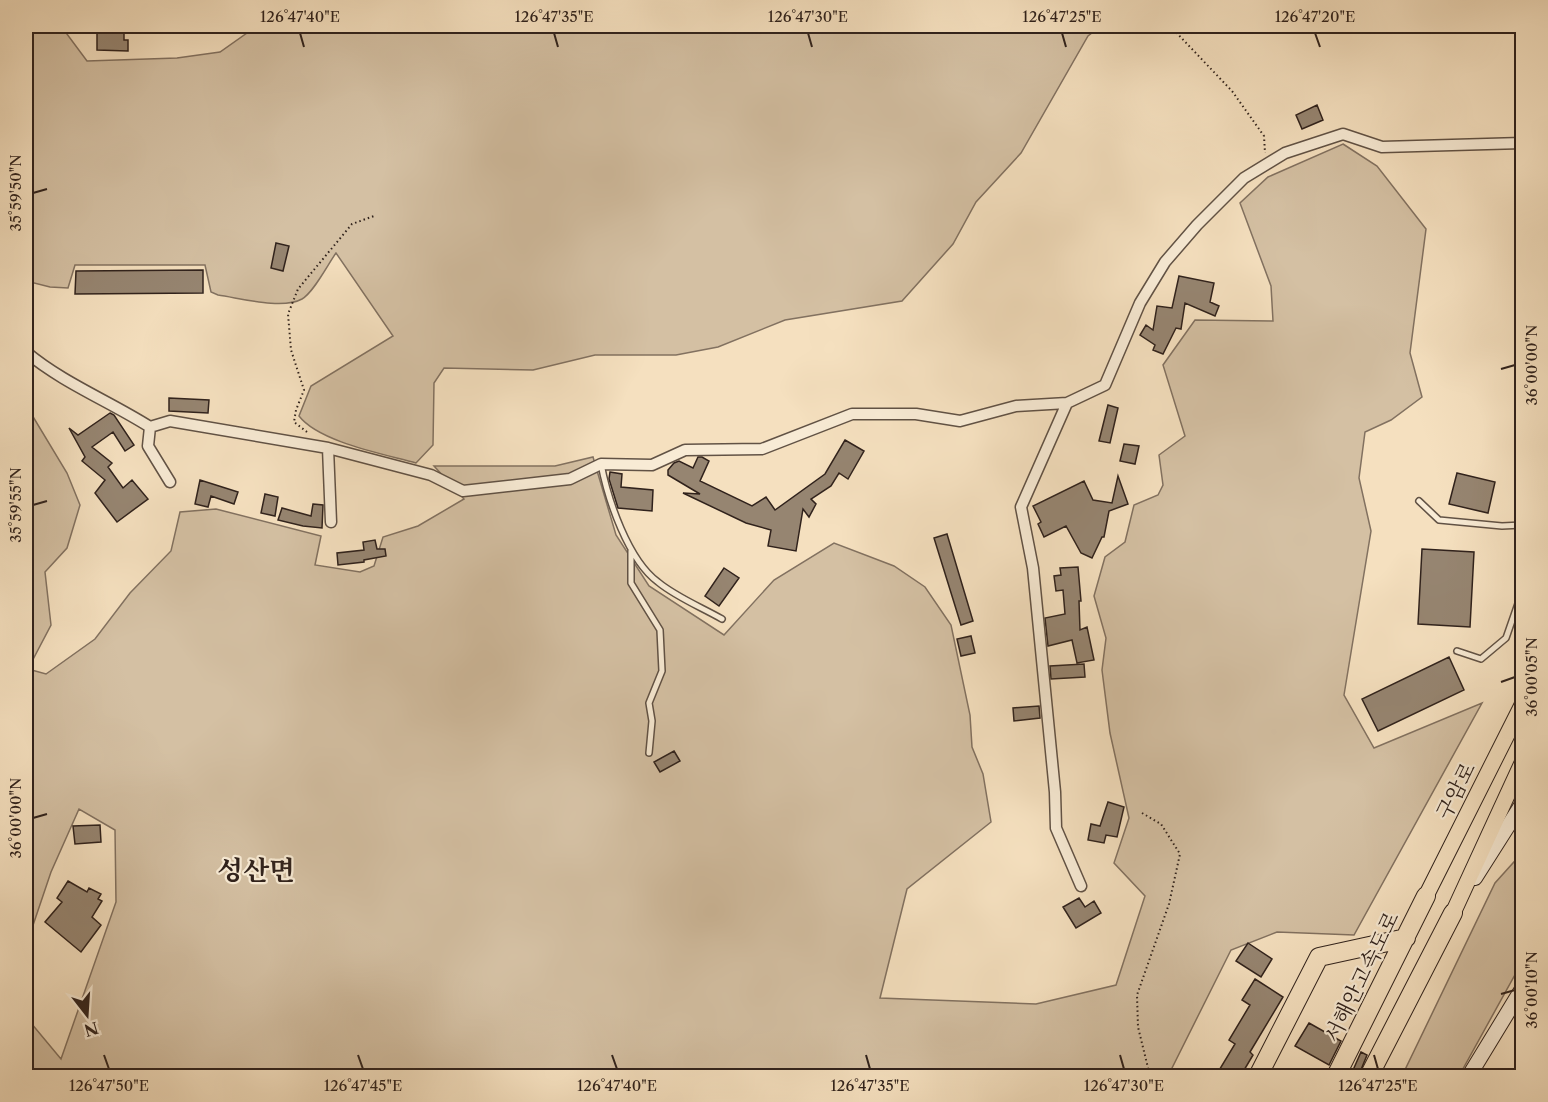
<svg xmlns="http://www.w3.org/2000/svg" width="1548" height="1102" font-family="'Libre Caslon Text','Noto Serif KR',serif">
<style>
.green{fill:#d4c0a3;stroke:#827160;stroke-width:1.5}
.building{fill:#968571;stroke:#30221c;stroke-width:1.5}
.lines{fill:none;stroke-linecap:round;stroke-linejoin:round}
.service-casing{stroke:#615245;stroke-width:8}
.minor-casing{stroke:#615245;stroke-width:13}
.secondary-casing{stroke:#30221c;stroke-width:16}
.primary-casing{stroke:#30221c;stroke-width:17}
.motorway-casing{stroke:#30221c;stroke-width:20}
.path{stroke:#30221c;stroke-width:2;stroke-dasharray:1.5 3;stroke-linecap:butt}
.service{stroke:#f8ebd5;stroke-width:5}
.minor{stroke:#f8ebd5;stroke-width:10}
.secondary{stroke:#f8ebd5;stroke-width:14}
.primary{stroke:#f5e0bf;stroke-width:15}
.motorway{stroke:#f5e0bf;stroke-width:18}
.ticks{fill:none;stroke:#30221c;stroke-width:2}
.labels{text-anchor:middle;stroke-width:4.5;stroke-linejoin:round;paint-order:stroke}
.street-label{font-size:21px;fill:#30221c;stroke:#f8ebd5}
.district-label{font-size:27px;font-weight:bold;fill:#30221c;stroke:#f8ebd5}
.neatline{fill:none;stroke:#30221c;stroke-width:2}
.ticks-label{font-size:15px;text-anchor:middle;fill:#30221c}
</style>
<rect width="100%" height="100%" fill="#f5e0bf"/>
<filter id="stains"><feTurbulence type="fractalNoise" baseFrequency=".00333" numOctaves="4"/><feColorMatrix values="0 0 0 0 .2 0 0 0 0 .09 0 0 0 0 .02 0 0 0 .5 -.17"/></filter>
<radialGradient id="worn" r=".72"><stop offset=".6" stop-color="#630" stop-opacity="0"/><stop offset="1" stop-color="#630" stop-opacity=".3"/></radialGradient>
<!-- green -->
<path class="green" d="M26,26H61L87,61L177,58L220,52L257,26H1101L1088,36L1021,153L976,202L953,244L902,301L785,320L718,347L676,355H595L533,370L444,368L434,383L433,445L416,463C384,454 319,442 299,416L311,386L393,336L336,253C328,264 314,292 302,299C282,310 240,298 218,295L211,292L205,265H75L68,288L50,287L26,281Z
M1343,144L1377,166L1426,229L1410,353L1422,397L1391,420L1365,432L1359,478L1371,531L1344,695L1374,748L1482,703L1354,935L1277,932L1231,950L1168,1076H26V1017L61,1059L116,902L115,830L79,809L51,872L26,946V405L67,473L80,505L67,548L45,572L51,625L28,669L46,674L95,639L130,593L171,551L180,512L216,509L321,536L315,565L360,572L374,566L383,537L418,526L464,499L434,466H555L593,457L616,535L649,586L724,635L774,580L834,543L894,566L925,587L951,625L970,715L972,747L983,774L991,822L907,889L880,998L1036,1004L1116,985L1145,896L1114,863L1129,818L1110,733L1102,670L1106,638L1094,596L1105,557L1125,542L1134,505L1158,495L1163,485L1159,455L1185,436L1163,365L1195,320L1273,321L1271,286L1240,203L1268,177Z
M1522,853V962L1459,1076H1402L1495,883Z"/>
<!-- building -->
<path class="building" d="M97,28H124V40H128V51L97,50Z
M1317,105L1323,120L1302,129L1296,115Z
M276,243L289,246L283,271L271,268Z
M203,270V293L75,294L76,271Z
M1179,276L1214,283L1210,302L1219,306L1215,316L1185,303L1181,329L1176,328L1163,354L1153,350L1155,345L1140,335L1146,325L1153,330L1157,306L1172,308Z
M169,398L209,400L208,413L169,411Z
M1108,405L1118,408L1110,443L1099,441Z
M110,413L114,415L134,445L125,451L113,432L92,447L112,463L108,467L123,488L132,480L148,499L117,522L95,493L105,480L82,461L85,457L69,428L78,435Z
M845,440L864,451L848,479L839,473L831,486L811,499L816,504L809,517L803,509L796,551L768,546L771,530L746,523L683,493L700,494L668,475V470L674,463L679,461L693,468L698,457H702L709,461L700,481L752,506L766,497L775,510L825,474Z
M1124,444L1139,446L1135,464L1120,461Z
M610,472L622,474L621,487L653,490L652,511L618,508L609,479Z
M1457,473L1495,482L1488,513L1449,504Z
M1118,476L1128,504L1109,511L1104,537H1102L1092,558L1081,553L1066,526L1044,537L1038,524L1041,522L1033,506L1084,481L1093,500L1112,503Z
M200,480L238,492L234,504L211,496L208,507L195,504Z
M265,494L278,497L275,516L261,513Z
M313,504L323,505L322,528L303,526L278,520L282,508L311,516Z
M947,534L973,621L961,625L934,538Z
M375,540L377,549H385L386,556L364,560V562L338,565L337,553L364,550L363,542Z
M1422,549L1474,552L1470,627L1418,624Z
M1078,567L1081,601H1079L1080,630L1087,627L1094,660L1077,663L1072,640L1048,646L1045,618L1065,614L1063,590L1056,591L1054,576L1061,575L1060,568Z
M724,568L739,578L719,606L705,596Z
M971,636L975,653L961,656L957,639Z
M1449,657L1464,690L1378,731L1362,699Z
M1084,664L1085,677L1051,679L1050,666Z
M1039,706L1040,718L1014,721L1013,708Z
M674,751L680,761L660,772L654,762Z
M1108,802L1124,807L1117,837L1106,835L1104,843L1088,840L1091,824L1100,826Z
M100,825L101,842L75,844L73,826Z
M68,881L87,892L89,888L101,894L98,899L102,901L92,917L101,925L81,952L45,922L62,902L57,898Z
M1079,898L1085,907L1094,901L1101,913L1076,928L1063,907Z
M1248,943L1272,959L1261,977L1236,961Z
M1255,979L1283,997L1250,1052L1253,1055L1240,1077H1215L1235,1044L1229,1040L1250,1005L1242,1000Z
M1309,1023L1341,1041L1329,1065L1295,1046Z
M1361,1052L1367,1055L1358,1077H1350Z"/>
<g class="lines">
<!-- service casing -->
<g class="service-casing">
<path id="service" d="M601,464C608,500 628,560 658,582C676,597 701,607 722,619
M1419,501L1439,520L1502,526L1522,525
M631,551V583L660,630L662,671L649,703L652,721L649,753
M1457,651L1481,659L1506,638L1522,592"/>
</g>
<!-- minor casing -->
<g class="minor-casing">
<path id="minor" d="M26,352C63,383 109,401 150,427L170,421L328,448L431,475L463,491L570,479L601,464L652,465L685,450L762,449L852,414H916L960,421L1016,406L1067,403
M150,427L148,446L170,482
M328,448L331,522
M1081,886L1056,828L1055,792L1033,568L1021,507L1067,403L1105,385L1140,303L1165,262L1197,225L1244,178L1285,153L1343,134L1382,147L1522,143"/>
</g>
<!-- secondary casing -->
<g class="secondary-casing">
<path id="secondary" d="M1475,878L1522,804
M1469,1076L1522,989"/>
</g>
<!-- primary casing -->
<g class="primary-casing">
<path id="primary" d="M1426,896L1522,705
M1453,913L1522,763"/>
</g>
<!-- motorway casing -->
<g class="motorway-casing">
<path id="motorway" d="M1258,1076L1319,957L1406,938
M1336,1076L1426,896
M1369,1076L1453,913"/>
</g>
<!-- path -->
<path class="path" d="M1170,26L1232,91L1264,136L1265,153
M307,432L294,422L296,410L304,390L291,350L288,314L298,289L352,224L374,216
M1142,813L1161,824L1180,854L1169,904L1137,995L1138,1027L1150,1076"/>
<!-- service -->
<use href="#service" class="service"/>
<!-- minor -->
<use href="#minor" class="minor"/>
<!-- secondary -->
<use href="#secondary" class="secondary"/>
<!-- primary -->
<use href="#primary" class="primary"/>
<!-- motorway -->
<use href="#motorway" class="motorway"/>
</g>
<!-- ticks -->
<path class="ticks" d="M300,33L304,47M554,33L558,47M808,33L812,47M1062,33L1066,47M1315,33L1320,47M33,193L47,189M1501,369L1515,365M33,505L47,501M1501,682L1515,677M33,818L47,814M1501,994L1515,990M104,1055L109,1069M358,1055L363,1069M612,1055L617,1069M866,1055L870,1069M1120,1055L1124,1069M1374,1055L1378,1069"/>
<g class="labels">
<!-- street labels -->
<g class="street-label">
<text transform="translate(1456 791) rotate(-63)" y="7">구암로</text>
<text transform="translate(1362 977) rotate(-64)" y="7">서해안고속도로</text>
</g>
<!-- district labels -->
<g class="district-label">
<text x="256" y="880">성산면</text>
</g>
</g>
<!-- margin -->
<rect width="1548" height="1102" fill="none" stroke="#f5e0bf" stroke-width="66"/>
<!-- north arrow -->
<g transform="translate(87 1015) rotate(163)" stroke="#f8ebd5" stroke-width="4.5" paint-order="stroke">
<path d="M0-4.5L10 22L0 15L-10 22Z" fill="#30221c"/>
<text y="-9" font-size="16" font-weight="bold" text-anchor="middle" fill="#30221c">N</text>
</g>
<rect x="33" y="33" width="1482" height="1036" class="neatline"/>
<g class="ticks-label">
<text x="300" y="22">126°47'40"E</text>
<text x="554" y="22">126°47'35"E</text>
<text x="808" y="22">126°47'30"E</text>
<text x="1062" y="22">126°47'25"E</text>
<text x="1315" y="22">126°47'20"E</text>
<text transform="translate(16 193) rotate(-90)" y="5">35°59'50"N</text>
<text transform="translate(1532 365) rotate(-90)" y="5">36°00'00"N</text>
<text transform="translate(16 505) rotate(-90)" y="5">35°59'55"N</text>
<text transform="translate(1532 677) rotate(-90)" y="5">36°00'05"N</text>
<text transform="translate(16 818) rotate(-90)" y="5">36°00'00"N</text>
<text transform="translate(1532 990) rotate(-90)" y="5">36°00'10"N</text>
<text x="109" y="1091">126°47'50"E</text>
<text x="363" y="1091">126°47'45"E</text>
<text x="617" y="1091">126°47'40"E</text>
<text x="870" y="1091">126°47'35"E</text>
<text x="1124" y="1091">126°47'30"E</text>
<text x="1378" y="1091">126°47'25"E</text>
</g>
<rect width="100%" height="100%" filter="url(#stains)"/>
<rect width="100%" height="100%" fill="url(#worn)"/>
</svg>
